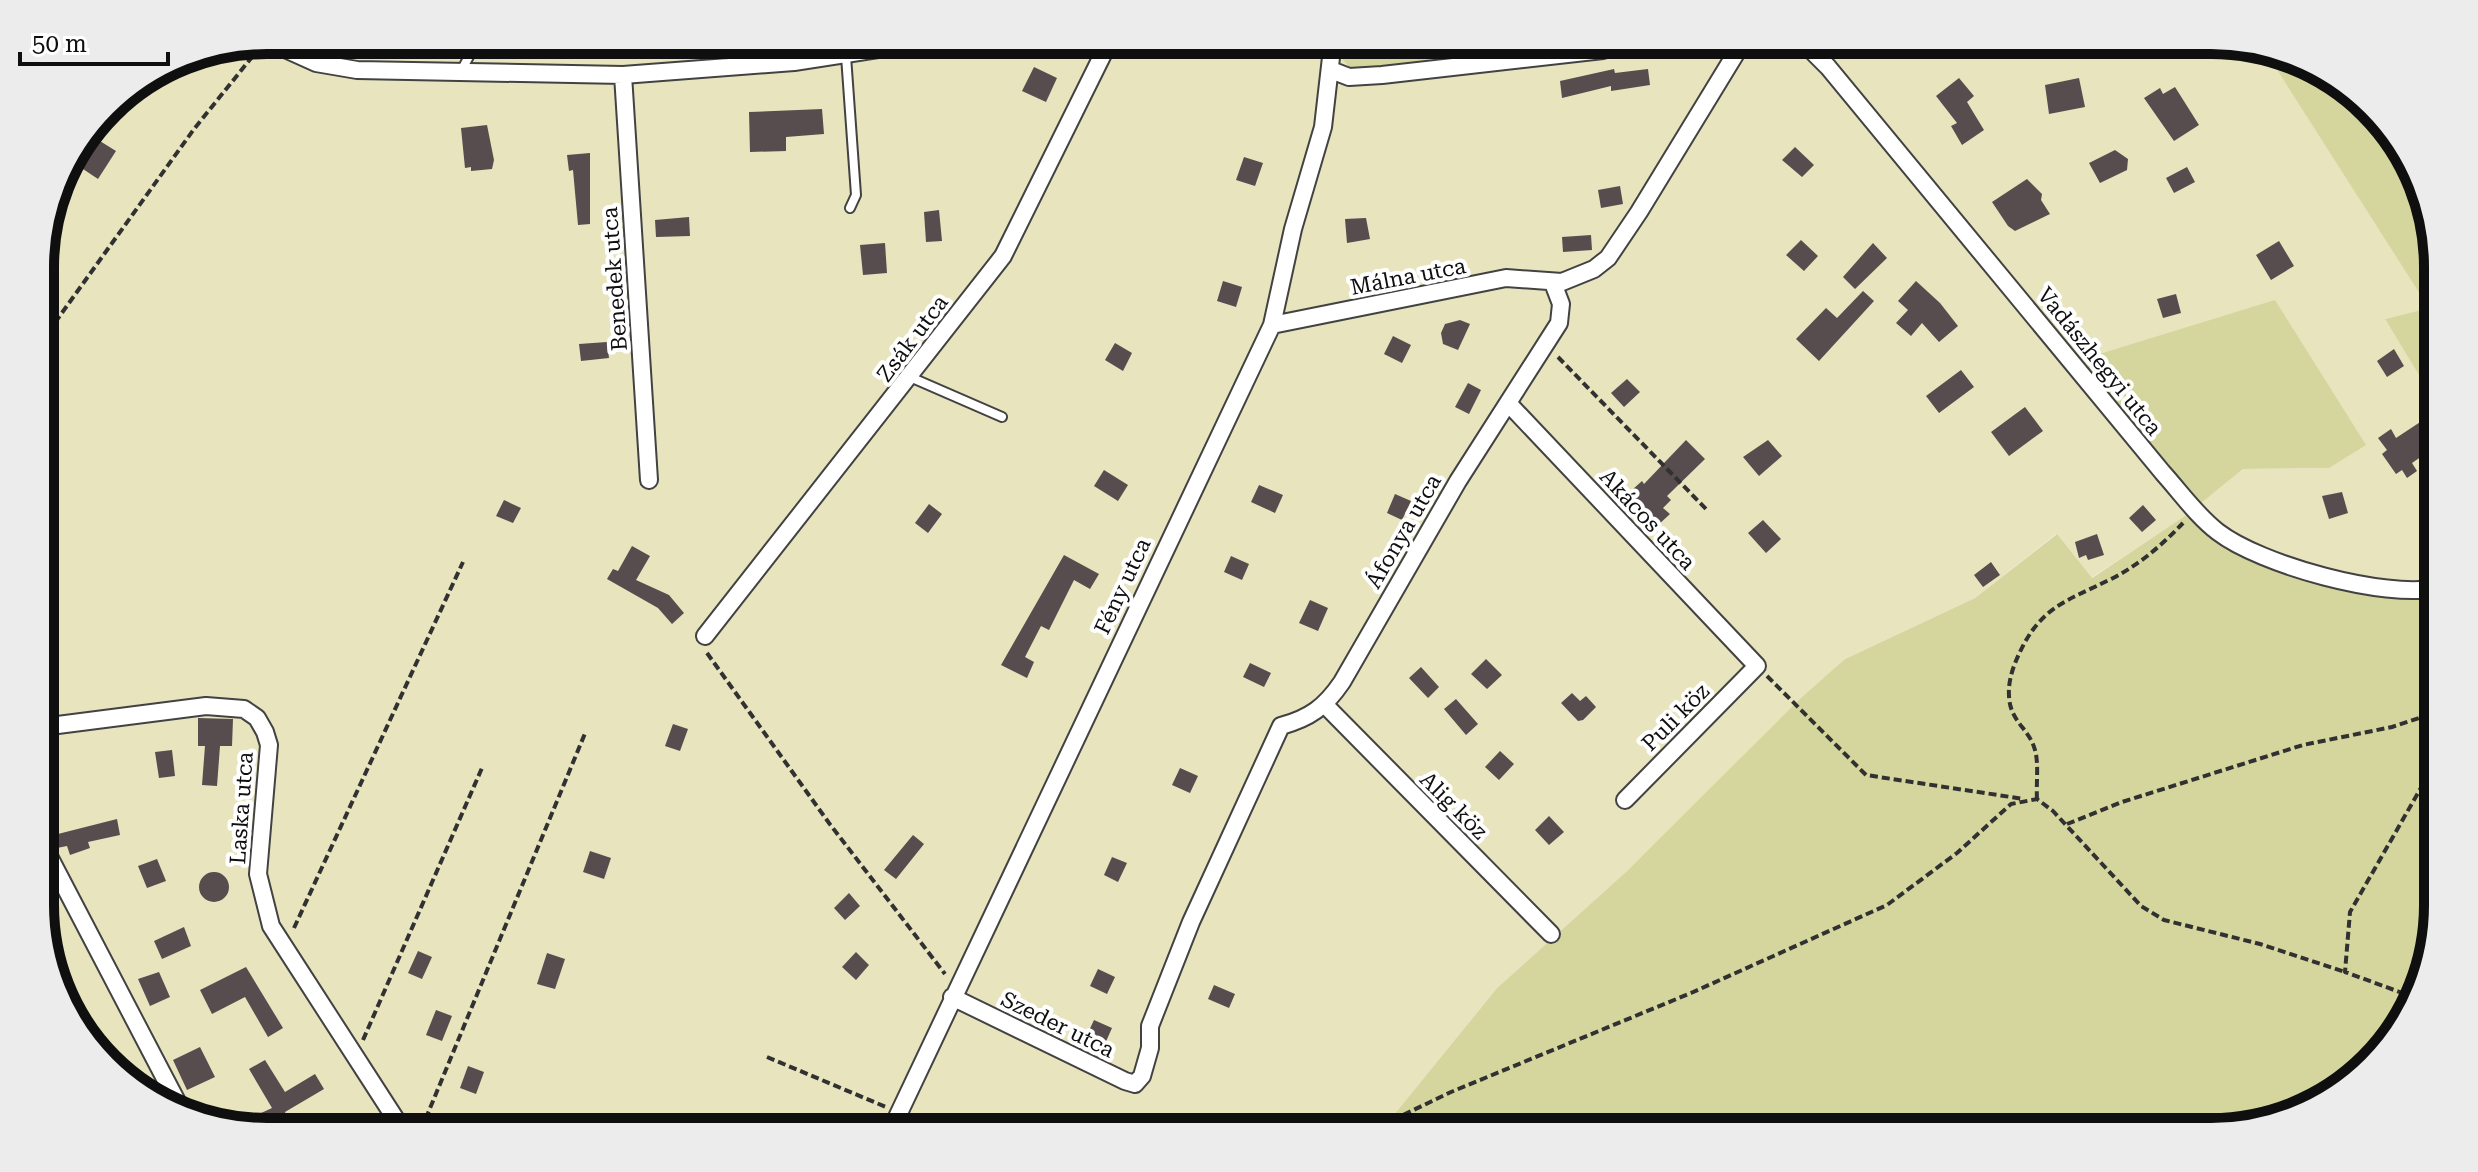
<svg xmlns="http://www.w3.org/2000/svg" width="2478" height="1172" font-family="'Roboto Serif',serif">
<style>
.green{fill:#e7e4be}
.forest{fill:#d5d69e}
.building{fill:#574c4e}
.lines{fill:none;stroke-linecap:round;stroke-linejoin:round}
.lane-casing{stroke:#424242;stroke-width:12}
.street-casing{stroke:#424242;stroke-width:20}
.path{stroke:#313131;stroke-width:4;stroke-dasharray:8 4;stroke-linecap:butt}
.lane{stroke:#fff;stroke-width:8}
.street{stroke:#fff;stroke-width:16}
.labels{text-anchor:middle;stroke-width:8;stroke-linejoin:round;paint-order:stroke}
.street-label{font-size:22px;fill:#0f0f0f;stroke:#fff}
.rim{fill:none;stroke:#0f0f0f;stroke-width:10}
</style>
<rect width="100%" height="100%" fill="#fef6f2"/>
<!-- green -->
<path class="green" d="M267,40H1326L1354,73L1672,40H2211L2265,51L2430,308L2385,319L2422,377L2436,366L2437,588L2391,591L2244,547L2198,506L2243,469L2328,468L2275,300L2195,510L2091,578L2056,534L1975,598L1845,659L1627,871L1497,988L1380,1132H1243L1219,1121L1213,1132H267L180,1115L87,1043L42,935L41,252L64,166L117,97L180,57Z"/>
<!-- forest -->
<path class="forest" d="M1326,40H1672L1354,73Z
M2265,51L2298,57L2391,129L2436,238V366L2421,378L2385,319L2429,308Z
M2275,300L2366,445L2329,468L2243,469L2199,505L2219,533L2356,584L2437,588L2438,906L2421,992L2338,1094L2226,1132H1380L1497,988L1627,871L1800,699L1845,659L1975,598L2057,534L2092,578L2194,510L2081,364L2093,356Z"/>
<!-- building -->
<path class="building" d="M1034,67L1057,78L1046,102L1022,91Z
M1614,69L1615,73L1648,69L1650,85L1611,91V86L1562,98L1560,81Z
M1959,78L1974,96L1967,102L1984,130L1962,145L1951,126L1957,123L1936,96Z
M2079,78L2085,107L2049,114L2045,85Z
M2175,87L2199,125L2174,141L2144,98L2160,88L2163,94Z
M822,109L824,134L786,137V151L750,152L749,112Z
M487,125L494,160L492,169L471,171V167L465,168L461,128Z
M95,138L116,151L98,179L77,165Z
M1795,147L1814,165L1802,177L1782,160Z
M2115,150L2128,159L2127,170L2100,183L2089,163Z
M590,153V224L578,225L573,170L569,171L567,155Z
M1244,157L1263,163L1255,186L1236,180Z
M2187,167L2195,182L2174,193L2166,178Z
M2027,179L2042,194L2041,200L2050,214L2015,231L2008,226L1992,202Z
M1620,186L1623,204L1601,208L1598,190Z
M939,210L942,241L926,242L924,212Z
M689,217L690,236L656,237L655,220Z
M1366,218L1370,239L1347,243L1345,219Z
M1591,235L1592,250L1563,252L1562,237Z
M1801,240L1818,256L1804,271L1786,255Z
M2279,241L2294,266L2271,280L2256,255Z
M885,243L887,273L863,275L860,245Z
M1873,243L1887,258L1855,289L1843,277Z
M1223,281L1242,287L1236,307L1217,301Z
M1916,281L1940,303L1958,326L1939,342L1922,323L1911,336L1896,323L1908,310L1898,301Z
M1863,291L1874,301L1819,361L1796,339L1826,308L1837,318Z
M2176,294L2181,313L2163,318L2157,299Z
M1460,320L1470,324L1458,350L1443,344L1441,333L1445,324Z
M1393,336L1411,345L1402,363L1384,354Z
M607,342L609,358L581,361L579,344Z
M1115,343L1132,353L1123,371L1105,360Z
M2394,349L2404,366L2387,377L2377,361Z
M1961,370L1974,387L1939,413L1926,396Z
M1627,379L1640,392L1624,407L1611,393Z
M1468,383L1481,390L1469,414L1455,407Z
M2025,407L2043,431L2009,456L1991,432Z
M2437,411V471L2425,454L2412,463L2417,471L2407,478L2402,470L2396,474L2382,454L2387,450L2378,438L2391,429L2396,438Z
M1686,440L1705,459L1667,496L1671,500L1663,508L1670,514L1657,526L1623,498L1642,481L1644,484Z
M1768,440L1782,456L1759,476L1743,457Z
M1104,470L1128,485L1118,501L1094,486Z
M1259,485L1283,495L1275,513L1251,502Z
M2342,492L2348,513L2329,519L2322,496Z
M1395,494L1411,501L1402,520L1387,513Z
M504,500L521,508L513,523L496,516Z
M929,504L942,514L928,533L915,523Z
M2143,505L2156,520L2142,532L2129,518Z
M1763,520L1781,539L1766,553L1748,533Z
M2097,534L2104,555L2088,560L2086,555L2079,558L2075,542Z
M632,546L650,556L636,580L669,595L684,613L672,624L658,608L607,579L613,569L618,571Z
M1064,555L1099,574L1090,589L1074,580L1049,630L1041,626L1025,657L1034,662L1027,678L1001,665Z
M1231,556L1249,564L1242,580L1224,572Z
M1991,562L2000,575L1983,587L1974,575Z
M1310,600L1328,608L1318,631L1299,623Z
M1486,659L1502,675L1487,689L1471,674Z
M1250,663L1271,673L1264,687L1243,677Z
M1421,667L1439,687L1428,698L1409,678Z
M1572,693L1580,701L1586,696L1596,707L1583,720L1578,721L1561,703Z
M1456,699L1478,724L1466,735L1444,709Z
M198,718L233,719L232,746H220L217,786L202,785L205,746H198Z
M673,724L688,729L680,751L665,746Z
M172,750L175,776L159,778L155,752Z
M1500,751L1514,764L1499,780L1485,767Z
M1180,768L1198,776L1190,793L1172,785Z
M1549,816L1564,832L1549,845L1535,830Z
M117,819L120,835L88,842L90,848L70,855L67,846L57,848L50,836Z
M913,835L924,844L896,879L884,870Z
M590,851L611,858L604,879L583,872Z
M1112,857L1127,863L1118,882L1104,875Z
M157,859L166,881L147,888L138,866Z
M199 887a15 15 0 1 1 30 0a15 15 0 1 1-30 0Z
M849,893L860,906L845,920L834,908Z
M184,927L191,946L162,959L154,941Z
M418,951L432,957L422,979L408,973Z
M856,952L869,965L856,980L842,967Z
M547,953L565,959L555,989L537,984Z
M246,967L283,1028L268,1037L245,997L212,1014L200,990Z
M1098,969L1115,977L1107,994L1090,986Z
M159,972L170,997L150,1006L138,979Z
M1214,985L1235,994L1229,1008L1208,999Z
M436,1010L452,1016L442,1041L426,1035Z
M1094,1020L1112,1028L1104,1046L1086,1037Z
M200,1047L215,1077L187,1090L173,1060Z
M265,1060L285,1092L315,1074L324,1089L285,1112L293,1132H267L259,1114L272,1108L249,1069Z
M468,1066L484,1072L476,1094L460,1088Z"/>
<g class="lines">
<!-- lane casing -->
<g class="lane-casing">
<path id="lane" d="M846,56L856,195L850,208
M461,71L478,40
M910,377L1002,417"/>
</g>
<!-- street casing -->
<g class="street-casing">
<path id="street" d="M265,40L316,63L357,70L623,75L794,62L936,40
M734,40L736,66
M1801,40L1828,67L2163,473C2181,493 2197,516 2218,532C2261,565 2385,599 2437,588
M1331,70L1349,77L1382,75L1603,50
M623,75L649,480
M1272,325L1506,278L1562,282L1594,269L1608,258L1639,212L1744,40
M1508,403L1757,666L1625,800
M705,636L1003,256L1110,40
M1326,706L1551,934
M42,727L206,706L244,709L257,718L265,732L269,745L258,874L271,926L404,1132
M42,843L184,1115
M952,997L1125,1081L1135,1084L1142,1076L1150,1048V1026L1191,922L1281,726C1310,718 1325,707 1342,682L1458,481L1559,323L1561,304L1553,283
M890,1132L1272,325L1293,229L1323,127L1333,40"/>
</g>
<!-- path -->
<path class="path" d="M604,40L605,57
M1617,49L1693,40
M41,342L194,129L256,52
M1558,357L1707,510
M707,653L829,823L945,974
M1767,676L1866,775L2024,799
M2037,799C2036,784 2039,764 2035,750C2029,728 2010,722 2009,696C2008,681 2013,667 2019,654C2041,606 2067,601 2111,579C2139,565 2161,546 2183,523
M2067,824L2122,802L2303,745L2392,727L2437,712
M294,928L463,562
M2416,998L2345,972L2350,912L2422,786L2438,768
M363,1040L482,768
M767,1057L886,1107
M421,1130L586,731
M1387,1132L1401,1116L1451,1092L1691,993L1887,905L1957,853L2011,804L2037,799L2053,811L2141,906L2164,920L2260,944L2345,972"/>
<!-- lane -->
<use href="#lane" class="lane"/>
<!-- street -->
<use href="#street" class="street"/>
</g>
<g class="labels">
<!-- street labels -->
<g class="street-label">
<text transform="translate(1408 276) rotate(-11)" y="8">Málna utca</text>
<text transform="translate(614 279) rotate(-94)" y="8">Benedek utca</text>
<text transform="translate(912 338) rotate(-53)" y="8">Zsák utca</text>
<text transform="translate(2100 361) rotate(51)" y="8">Vadászhegyi utca</text>
<text transform="translate(1648 519) rotate(47)" y="8">Akácos utca</text>
<text transform="translate(1403 531) rotate(-60)" y="8">Áfonya utca</text>
<text transform="translate(1122 586) rotate(-65)" y="8">Fény utca</text>
<text transform="translate(1675 717) rotate(-45)" y="8">Puli köz</text>
<text transform="translate(1454 805) rotate(45)" y="8">Alig köz</text>
<text transform="translate(241 808) rotate(-86)" y="8">Laska utca</text>
<text transform="translate(1058 1024) rotate(26)" y="8">Szeder utca</text>
</g>
</g>
<!-- crop -->
<path d="M0 0H2478V1172H0ZM267 54H2211A213 213 0 0 1 2424 267V905A213 213 0 0 1 2211 1118H267A213 213 0 0 1 54 905V267A213 213 0 0 1 267 54Z" fill="#ececec" fill-rule="evenodd"/>
<path class="rim" d="M267 54H2211A213 213 0 0 1 2424 267V905A213 213 0 0 1 2211 1118H267A213 213 0 0 1 54 905V267A213 213 0 0 1 267 54Z"/>
<!-- scale -->
<path d="M20 52v12h148v-12" fill="none" stroke="#0f0f0f" stroke-width="4"/>
<text x="32" y="52" font-size="24" fill="#0f0f0f" stroke="#ffffff" stroke-width="6" paint-order="stroke">50 m</text>
</svg>
